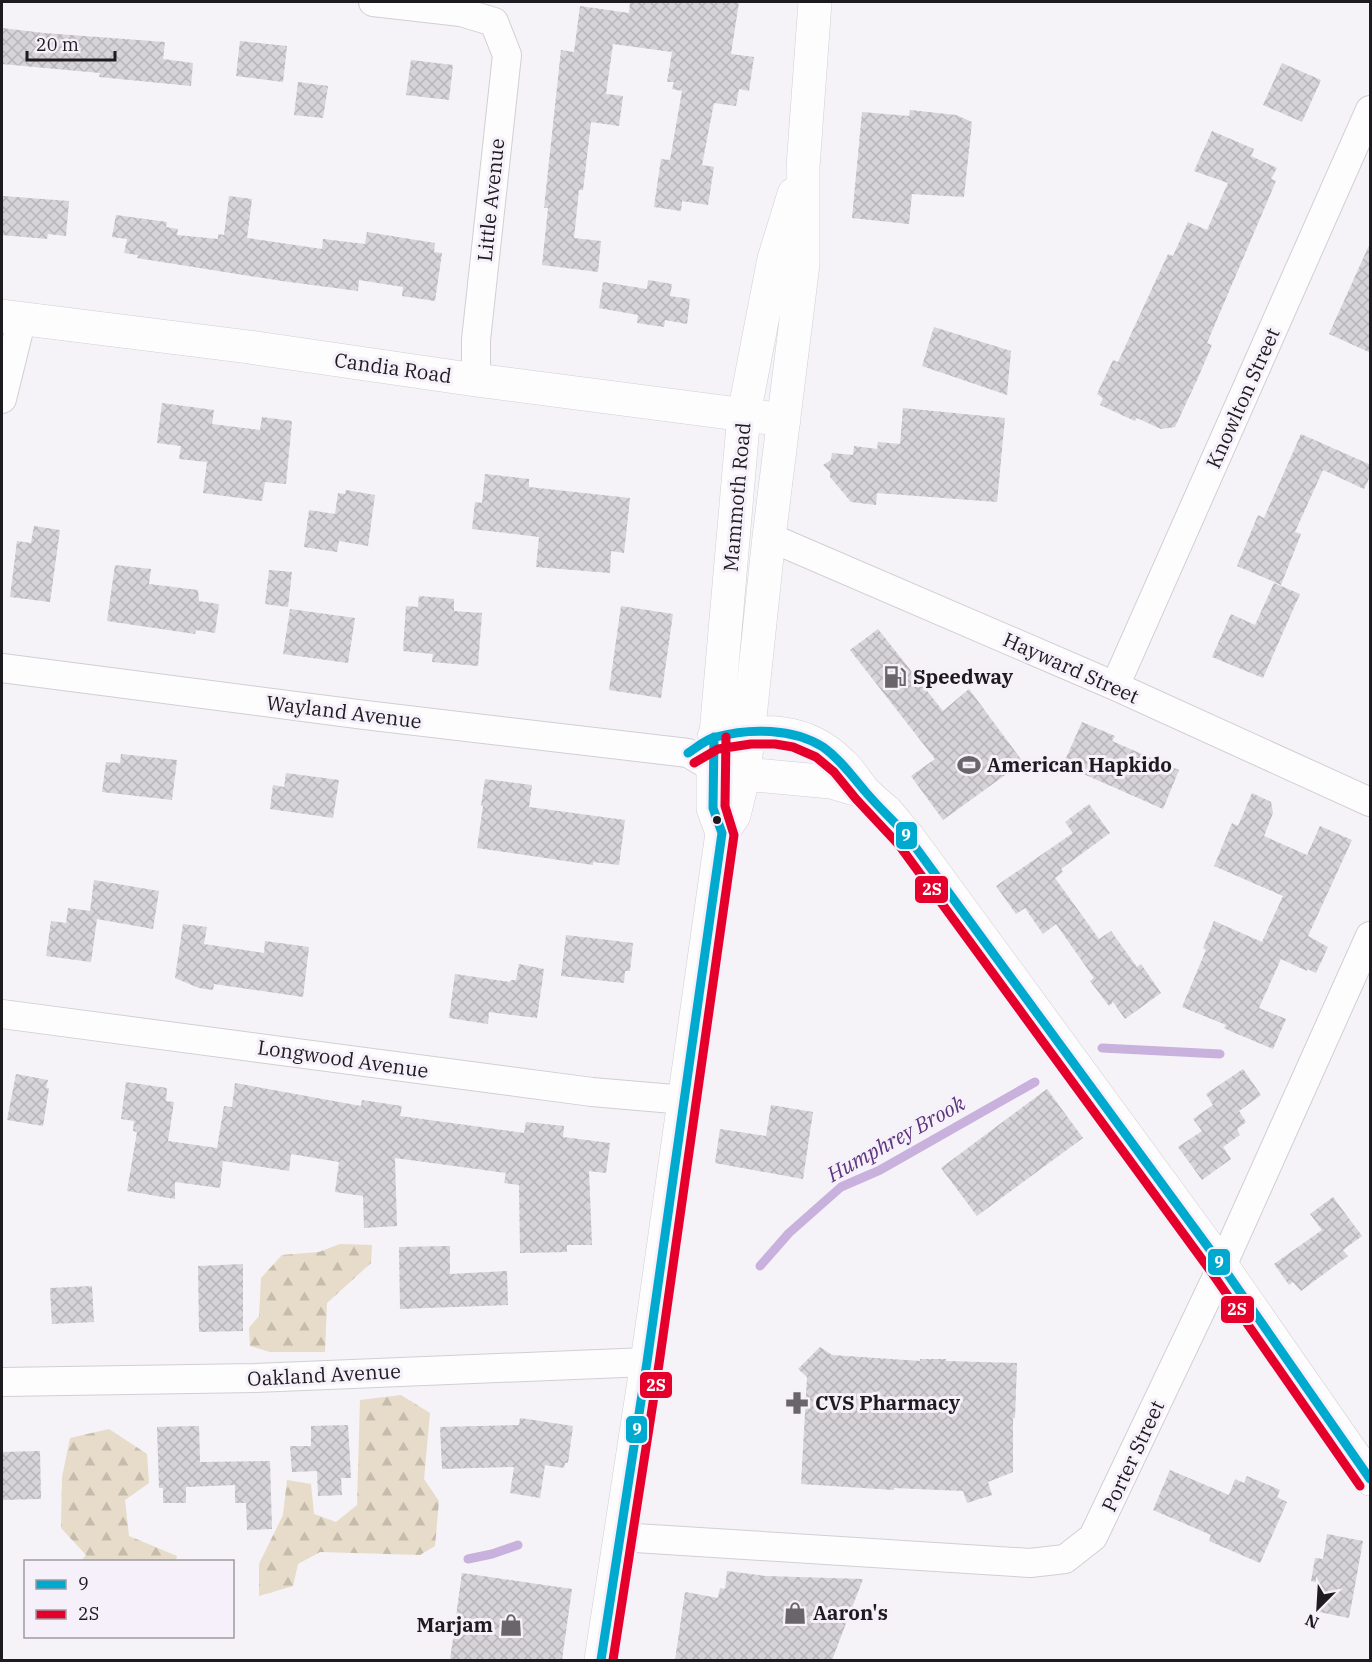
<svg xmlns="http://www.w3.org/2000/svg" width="1372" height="1662" font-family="'IBM Plex Serif',serif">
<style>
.forest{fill:url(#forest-firs)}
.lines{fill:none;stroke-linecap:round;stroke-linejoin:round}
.stream{stroke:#c8b1dc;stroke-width:9}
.building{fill:url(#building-cross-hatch)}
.street-casing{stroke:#d1cfd3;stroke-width:30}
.secondary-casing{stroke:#d1cfd3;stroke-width:34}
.street{stroke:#fefdfe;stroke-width:28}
.secondary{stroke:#fefdfe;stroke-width:33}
.bus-1-casing{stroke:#f5f0fa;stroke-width:14}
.bus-2-casing{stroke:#f5f0fa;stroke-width:14}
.bus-1{stroke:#00a9ce;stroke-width:9}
.bus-2{stroke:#e4002b;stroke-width:9}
.bus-dot{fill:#1d1b1f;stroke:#f5f0fa;stroke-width:2}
.labels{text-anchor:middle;stroke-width:6;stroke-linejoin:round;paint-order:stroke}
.street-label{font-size:20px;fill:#1d1b1f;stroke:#f5f0fa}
.poi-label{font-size:20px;font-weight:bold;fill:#1d1b1f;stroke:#f5f0fa;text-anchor:start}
.water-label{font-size:21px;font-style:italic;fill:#5c357b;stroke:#f5f0fa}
.line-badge{stroke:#f5f0fa;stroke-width:2}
.badge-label{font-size:16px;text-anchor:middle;font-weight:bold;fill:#fff}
</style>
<defs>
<pattern id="forest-firs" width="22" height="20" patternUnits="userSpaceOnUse" patternTransform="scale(1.5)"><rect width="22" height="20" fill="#e6dcc9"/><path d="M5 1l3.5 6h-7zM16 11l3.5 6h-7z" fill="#c5bcac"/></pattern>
<pattern id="building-cross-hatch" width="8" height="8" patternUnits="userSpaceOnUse" patternTransform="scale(1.5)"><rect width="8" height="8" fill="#d6d4d8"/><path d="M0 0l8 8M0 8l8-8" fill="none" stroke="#b7b5b9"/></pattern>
</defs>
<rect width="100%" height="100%" fill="#f5f2f8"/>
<!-- forest -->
<path class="forest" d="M340,1244L372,1245L371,1263L327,1303L325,1352H270L250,1346L249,1328L259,1316L261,1278L282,1255L319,1252Z
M401,1395L430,1413L424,1479L439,1501L435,1546L420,1555L320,1552L298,1564L293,1586L259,1596V1564L283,1515L287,1480L311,1484L314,1514L336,1522L357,1505L360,1400Z
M109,1429L147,1454L149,1483L125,1500L129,1536L177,1556L176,1561H81L86,1555L61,1528L62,1477L70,1438Z"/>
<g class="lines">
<!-- stream -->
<path class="stream" d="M1102,1048L1220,1054
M760,1266L789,1233L841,1187L880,1170L1035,1082
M468,1559L492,1554L518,1545"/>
</g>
<!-- building -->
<path class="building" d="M630,2H739L731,54L754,57L749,91L739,89L736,106L714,103L702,165L714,167L708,205L682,201L681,211L654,207L661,159L670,160L682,91L672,89L674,82H667L672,52L613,44L606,94L623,96L619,126L591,122L583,190H579L574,238L601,241L598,272L542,265L548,208H544L561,50L574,52L580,6L629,13Z
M2,28L44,33L165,42L163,59L193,63L191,86L99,77L100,73L2,64Z
M240,41L287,46L283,82L236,76Z
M411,60L453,65L449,100L406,95Z
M1282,63L1321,80L1302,122L1263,105Z
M298,82L328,86L323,118L294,115Z
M910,110L956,115L972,122L964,197L912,194L909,224L852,218L862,112L909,116Z
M1212,131L1254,149L1251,156L1277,168L1271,179L1276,181L1207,343L1212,345L1197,380L1175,427L1161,429L1137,418L1135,421L1100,405L1103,398L1097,394L1113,360L1118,362L1168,254L1173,256L1188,222L1207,230L1228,183L1194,171Z
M3,196L69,201L66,236L48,234L47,239L2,235Z
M229,196L252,199L247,238L322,249L323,239L365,244L367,232L435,243L434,252L442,253L435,301L402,296L403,287L359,280L358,291L282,281L137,258L138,255L124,253L127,239L112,237L116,215L167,222L166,227L178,229L177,235L218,239V234L224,235Z
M1371,241V353L1329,334Z
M648,280L672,284L670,296L690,299L687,324L665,320L664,327L637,323L638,315L599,308L603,282L647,289Z
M934,327L1011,351L1007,395L922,366Z
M162,403L214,410L212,424L260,430L262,417L292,421L286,484L265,482L262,501L203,493L207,462L179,459L181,446L157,443Z
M903,408L1005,418L997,502L877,493L876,505L851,502L830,477V472L823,465L831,460L832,453L853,455L854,446L877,449L878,442L900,444Z
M1301,434L1371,465V474L1364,489L1323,470L1295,532L1301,534L1281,585L1237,566L1258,515L1264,518Z
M485,474L529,479V487L630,498L624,553L611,551L610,573L536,567L539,537L472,529L475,502L482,503Z
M346,490L375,495L368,546L339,541L337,552L304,547L309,510L335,514L338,493L345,494Z
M34,526L60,530L50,602L10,597L17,541L31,543Z
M115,565L151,569L149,584L198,590L199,601L219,604L215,633L196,630L195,634L107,621Z
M269,570L292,572L288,607L265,604Z
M1274,583L1300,594L1263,678L1212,657L1231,614L1255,625Z
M419,596L454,599V611L482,613L478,666L432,662L433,654L403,651L406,606L418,607Z
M621,606L673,614L661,698L609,690Z
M290,609L355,618L348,663L283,654Z
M878,629L943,711L969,689L1023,762L943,820L911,776L935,759L850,650Z
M1082,722L1115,736L1112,741L1179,770L1163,809L1063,765Z
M121,754L177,760L172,800L102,792L106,762L120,763Z
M286,773L339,780L333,818L270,809L273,785L284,787Z
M485,779L532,785L529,807L625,820L619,865L593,862V865L477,848L483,806L481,805Z
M1252,793L1271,802L1273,813L1264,836L1307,855L1320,826L1352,840L1308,936L1328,947L1316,973L1307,969V971L1281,959L1259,1008L1286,1019L1273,1049L1230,1031L1224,1028L1226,1025L1182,1007L1206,950L1203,948L1214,921L1262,942L1283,896L1214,866L1232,823L1238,826Z
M1089,804L1110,833L1061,869L1063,872L1055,878L1099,939L1111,931L1137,967L1141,964L1161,993L1125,1019L1113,1002L1109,1006L1090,981L1094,978L1056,924L1043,934L1025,908L1016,914L996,886L1073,833L1065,822Z
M94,880L159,891L153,929L97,919L91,962L46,956L51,921L66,923L68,908L90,911Z
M183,924L207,927L204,944L264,953L265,941L309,947L303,997L214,984L213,990L199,988L175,978Z
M566,935L633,943L630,971H625L624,983L561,976Z
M519,964L544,969L537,1018L489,1012L488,1024L449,1018L455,974L510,982L511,980H516Z
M1243,1069L1261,1095L1239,1111L1246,1122L1237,1129L1240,1135L1223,1147L1231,1159L1202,1180L1178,1147L1202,1131L1193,1119L1213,1105L1206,1094Z
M16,1074L48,1080L46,1088H49L43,1126L7,1120Z
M126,1082L167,1088L166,1101L174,1102L168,1141L217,1148L224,1106L232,1107L235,1083L361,1106L362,1100L402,1106L400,1116L524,1133L526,1122L564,1126L563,1137L610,1143L606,1173L589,1171L592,1245H567V1252L520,1253L519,1185L504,1183L506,1173L395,1158L397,1226L364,1228L363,1196L335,1192L339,1162L291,1154L289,1171L223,1161L220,1188L175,1182V1199L127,1191L137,1132L133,1131L134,1121L121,1119Z
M1047,1089L1083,1138L977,1216L941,1168Z
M771,1105L813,1112L803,1179L715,1163L720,1129L766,1136Z
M1333,1197L1362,1236L1343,1250L1348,1256L1301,1291L1293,1282L1289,1285L1274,1264L1322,1230L1310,1214Z
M450,1246V1274L507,1271L508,1305L400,1309L399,1247Z
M243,1264V1331L199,1332L198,1266Z
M92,1286L94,1322L52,1324L50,1288Z
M820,1347L832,1355L920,1361V1359H946V1361L1017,1363L1015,1418H1013V1472L988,1482L992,1495L967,1503L963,1491L894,1488V1490L801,1484L807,1377L798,1369Z
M520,1418L573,1426L568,1463H565L564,1468L545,1465L540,1498L510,1493L514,1467L442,1469L440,1427L519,1425Z
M348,1425L351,1478H341L342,1495L318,1496L317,1471L292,1472L290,1446H311V1426Z
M199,1426L200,1462L270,1461L272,1529L247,1530L246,1503H235V1485L186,1487V1503H163V1488H159L157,1427Z
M40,1451L41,1499L2,1500V1452Z
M1170,1470L1229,1495L1235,1479L1244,1483L1247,1476L1280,1490L1277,1497L1287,1502L1260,1563L1209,1541L1211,1535L1153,1510Z
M1327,1534L1363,1541L1349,1618L1314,1611L1319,1583L1311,1581L1315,1558L1323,1559Z
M727,1571L765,1576L863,1579L832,1660H675L685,1592L718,1598L720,1588L725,1589Z
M462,1573L572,1589L562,1660H450Z"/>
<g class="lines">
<!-- street casing -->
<g class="street-casing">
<path id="street" d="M373,2L461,12L494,22L507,55L476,340V380
M2,399L22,318
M769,537L1115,686L1370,802
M2,668L365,715L688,753L713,768
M1115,686L1370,110
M2,1014L592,1092L685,1100
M2,1382L255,1378L647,1362
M620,1537L1030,1563L1065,1559L1093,1537L1222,1266L1370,936"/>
</g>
<!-- secondary casing -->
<g class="secondary-casing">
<path id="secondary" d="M2,316L249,347L476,380L784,420
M714,737C763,730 806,726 843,765C851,772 856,782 863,790C870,798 879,805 887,812C894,820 901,829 908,837L1222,1266L1370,1479
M723,770L744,774L831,782L865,792
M722,833L713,808V768L744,414L774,259L794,194
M601,1660L647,1362L722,833L734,815L744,774L769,537L803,264V167L815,2"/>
</g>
<!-- street -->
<use href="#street" class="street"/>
<!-- secondary -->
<use href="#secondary" class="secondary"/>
<!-- bus-1 casing -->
<g class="bus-1-casing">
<path id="bus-1" d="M688,753C696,748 706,739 716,737C749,728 793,728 823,747C840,759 851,775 864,790C878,807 894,821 908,837L1222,1266L1370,1479
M601,1660L647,1362L722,833L713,808L714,737"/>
</g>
<!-- bus-2 casing -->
<g class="bus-2-casing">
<path id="bus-2" d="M694,763L718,749L751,744H775L793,747L816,757L834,772L856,799L899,845L1212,1273L1360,1486
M613,1660L659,1364L734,835L725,806L726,737"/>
</g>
<!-- bus-1 -->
<use href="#bus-1" class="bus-1"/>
<!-- bus-2 -->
<use href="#bus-2" class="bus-2"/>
</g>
<!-- icons -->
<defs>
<g id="fuel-bare" transform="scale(1.8)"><path d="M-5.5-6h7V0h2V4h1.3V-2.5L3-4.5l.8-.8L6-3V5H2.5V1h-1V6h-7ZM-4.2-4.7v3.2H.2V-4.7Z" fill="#69666b" stroke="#f5f0fa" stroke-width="2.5" paint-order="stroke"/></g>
<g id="stadium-bare" transform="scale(1.8)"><path d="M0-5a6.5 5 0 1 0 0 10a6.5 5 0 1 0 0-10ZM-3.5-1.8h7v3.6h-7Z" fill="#69666b" stroke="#f5f0fa" stroke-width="2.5" paint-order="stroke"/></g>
<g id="pharmacy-bare" transform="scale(1.8)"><path d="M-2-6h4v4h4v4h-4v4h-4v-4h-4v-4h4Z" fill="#69666b" stroke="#f5f0fa" stroke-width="2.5" paint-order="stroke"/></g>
<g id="shop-bare" transform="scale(1.8)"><path d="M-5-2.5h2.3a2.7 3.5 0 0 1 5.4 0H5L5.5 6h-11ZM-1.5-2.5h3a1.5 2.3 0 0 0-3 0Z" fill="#69666b" stroke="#f5f0fa" stroke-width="2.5" paint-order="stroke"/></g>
</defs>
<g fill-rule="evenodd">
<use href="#fuel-bare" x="895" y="677"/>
<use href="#stadium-bare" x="969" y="765"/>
<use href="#pharmacy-bare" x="797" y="1403"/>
<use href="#shop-bare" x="795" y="1613"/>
<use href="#shop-bare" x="511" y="1625"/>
</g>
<!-- markers -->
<circle class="bus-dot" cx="717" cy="820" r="5"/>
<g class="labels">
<!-- street labels -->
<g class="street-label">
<text transform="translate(491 200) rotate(-84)" y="7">Little Avenue</text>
<text transform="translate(393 368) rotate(8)" y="7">Candia Road</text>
<text transform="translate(1243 398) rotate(-66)" y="7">Knowlton Street</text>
<text transform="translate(737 497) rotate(-85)" y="7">Mammoth Road</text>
<text transform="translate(1071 668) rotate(24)" y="7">Hayward Street</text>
<text transform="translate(344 712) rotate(7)" y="7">Wayland Avenue</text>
<text transform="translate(343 1059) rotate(8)" y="7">Longwood Avenue</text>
<text transform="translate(324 1375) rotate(-3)" y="7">Oakland Avenue</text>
<text transform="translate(1133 1456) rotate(-65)" y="7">Porter Street</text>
</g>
<!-- poi labels -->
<g class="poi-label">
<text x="913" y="684">Speedway</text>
<text x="987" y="772">American Hapkido</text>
<text x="815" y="1410">CVS Pharmacy</text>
<text x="813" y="1620">Aaron's</text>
<text x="493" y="1632" text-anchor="end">Marjam</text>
</g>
<!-- water labels -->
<g class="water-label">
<text transform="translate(896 1139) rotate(-29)" y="7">Humphrey Brook</text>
</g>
</g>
<g class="line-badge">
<rect x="895" y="821" width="23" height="29" rx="6" fill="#00a9ce"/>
<rect x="914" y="875" width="35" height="29" rx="6" fill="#e4002b"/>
<rect x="1207" y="1248" width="24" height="28" rx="6" fill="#00a9ce"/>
<rect x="1220" y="1295" width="35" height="29" rx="6" fill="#e4002b"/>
<rect x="639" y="1371" width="34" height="28" rx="6" fill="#e4002b"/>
<rect x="625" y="1415" width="23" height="29" rx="6" fill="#00a9ce"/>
</g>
<g class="badge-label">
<text x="906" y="841">9</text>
<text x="932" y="895">2S</text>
<text x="1219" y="1268">9</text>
<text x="1237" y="1315">2S</text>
<text x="656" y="1391">2S</text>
<text x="637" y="1435">9</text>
</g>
<!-- border -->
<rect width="1372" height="1662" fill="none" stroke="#1d1b1f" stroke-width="6"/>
<!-- legend -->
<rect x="24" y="1560" width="210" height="78" fill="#f5f0fa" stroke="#9f9ba2" stroke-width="1.5"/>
<rect x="36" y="1580" width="30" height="9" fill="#00a9ce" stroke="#9f9ba2" stroke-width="1.5"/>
<text x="78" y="1590" font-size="18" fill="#1d1b1f">9</text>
<rect x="36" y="1610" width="30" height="9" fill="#e4002b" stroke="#9f9ba2" stroke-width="1.5"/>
<text x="78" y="1620" font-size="18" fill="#1d1b1f">2S</text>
<!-- north arrow -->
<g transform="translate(1318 1608) rotate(204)" stroke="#f5f0fa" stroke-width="4.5" paint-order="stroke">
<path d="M0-4.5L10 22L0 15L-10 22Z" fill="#1d1b1f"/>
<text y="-9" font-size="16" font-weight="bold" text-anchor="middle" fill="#1d1b1f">N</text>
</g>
<!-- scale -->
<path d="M27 51v9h88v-9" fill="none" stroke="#1d1b1f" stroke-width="3"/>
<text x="36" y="51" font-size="18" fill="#1d1b1f" stroke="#f5f0fa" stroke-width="4.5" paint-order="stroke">20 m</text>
</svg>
